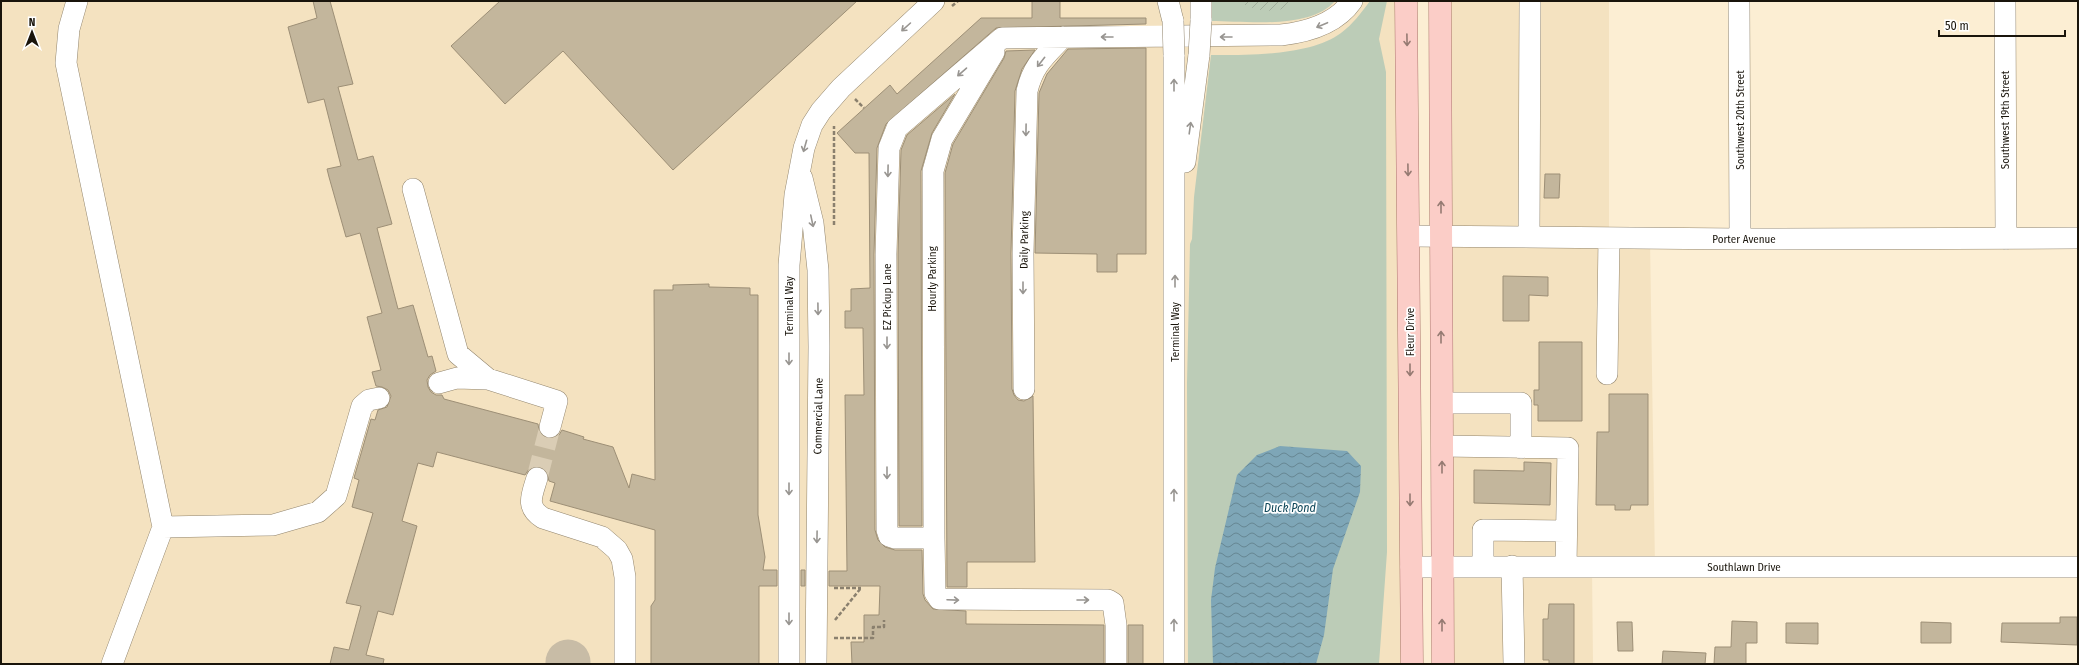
<svg xmlns="http://www.w3.org/2000/svg" width="2079" height="665" font-family="'Fira Sans Condensed',sans-serif">
<style>
.built{fill:#f4e2c0}
.green{fill:#bcccb7}
.garden{fill:url(#garden-furrows)}
.water{fill:url(#water-waves)}
.lines{fill:none;stroke-linecap:round;stroke-linejoin:round}
.taxiway{stroke:#c8bca6;stroke-width:45}
.building{fill:#c3b69c;stroke:#9d8f76}
.minor-tunnel{stroke:#dacdb5;stroke-width:21;stroke-dasharray:21 10;stroke-linecap:butt}
.minor-casing{stroke:#92856d;stroke-width:22}
.major-casing{stroke:#ab766c;stroke-width:23}
.path{stroke:#8a806e;stroke-width:2.5;stroke-dasharray:4 2;stroke-linecap:butt}
.minor{stroke:#fff;stroke-width:21}
.major{stroke:#fbcdc7;stroke-width:22}
.minor-bridge-casing{stroke:#92856d;stroke-width:22;stroke-linecap:butt}
.minor-bridge{stroke:#fff;stroke-width:21}
.oneway{stroke:#989591}
.oneway2{stroke:#957a72}
.labels{text-anchor:middle;stroke-width:3.5;stroke-linejoin:round;paint-order:stroke}
.street-label{font-size:11px;fill:#19140b;stroke:#fff}
.water-label{font-size:12px;font-style:italic;fill:#0d4658;stroke:#fff}
</style>
<defs>
<pattern id="garden-furrows" width="10" height="10" patternUnits="userSpaceOnUse"><rect width="10" height="10" fill="#bcccb7"/><path d="M-1 1l2-2M0 10L10 0M9 11l2-2" fill="none" stroke="#a1ae9c"/></pattern>
<pattern id="water-waves" width="16" height="10" patternUnits="userSpaceOnUse"><rect width="16" height="10" fill="#7ea6b7"/><path d="M0 5q4-4 8 0t8 0" fill="none" stroke="#668693"/></pattern>
</defs>
<rect width="100%" height="100%" fill="#fceed3"/>
<!-- built -->
<path class="built" d="M1,1H1406L1412,664H1Z
M1440,1H1609V238L1650,239L1655,567L1592,566L1593,664H1443Z"/>
<!-- green -->
<path class="green" d="M1210,1H1335C1310,30 1246,21 1211,21Z
M1370,1H1387L1379,39L1386,72L1387,552L1379,664H1188L1187,383L1190,244L1192,239L1194,197L1211,55C1248,55 1310,56 1341,33C1353,24 1361,13 1370,1Z"/>
<!-- garden -->
<path class="garden" d="M1239,1H1294C1282,16 1253,12 1239,1Z"/>
<!-- water -->
<path class="water" d="M1280,446L1347,451L1361,466L1360,492L1333,569L1324,635L1316,664H1213L1211,600L1215,568L1237,475L1257,455Z"/>
<g class="lines">
<!-- taxiway -->
<path class="taxiway" d="M568,662V664"/>
</g>
<!-- building -->
<path class="building" d="M313,1H330L353,84L338,87L358,160L373,156L392,224L377,228L398,309L413,305L428,357L432,356L436,371L430,375L427,380L428,387L431,392L436,395H442L444,399L538,424L539,430L547,438H553L559,435L562,430L584,437L583,439L613,447L629,488L632,474L655,480L654,290H673V285L709,284V287L750,288V295H758V515L765,557L763,570H777V586H759V664H651V606L655,600V530L550,501L555,483L549,481L546,470L541,467L535,466L529,469L525,475L437,452L433,467L418,463L402,521L417,526L393,615L378,611L366,655L384,659L383,664H330L334,647L349,650L361,606L346,603L373,513L352,507L359,480L354,478L371,419L375,420L378,410L387,407L391,396L388,390L382,387L376,386L372,372L381,370L367,317L382,313L360,233L346,237L329,177L327,169L341,166L324,99L308,103L288,27L317,18Z
M500,1H857L673,170L563,51L505,104L451,46Z
M1032,1H1060V18H1146V24L996,28L886,124L877,148L874,254L875,530L878,540L885,547L895,550H922L923,594L925,600L933,609L966,611V624L1104,625V664H852L851,642H864V615H879L880,586H829V571H847L845,395H864L863,328H845V311H851V289L870,288L869,153H855L837,133L890,85L897,94L981,18H1032Z
M1146,48V254H1117V272H1097V254L1035,253L1039,93L1047,74L1068,49Z
M1035,50L1022,69L1015,91L1011,253L1012,389L1014,395L1018,400L1024,401L1033,396L1035,562H967V587H947L945,173L953,144L1004,58L1006,51Z
M955,94L932,133L921,171L922,526H899L898,254L901,150L907,135Z
M1545,174H1560L1559,198H1544Z
M1503,276L1548,277V296L1529,295V321H1503Z
M1539,342H1582V421H1538V405H1534V390H1539Z
M1609,394H1648V505H1631L1630,510H1615V505H1596L1597,432H1609Z
M1524,462L1551,463L1550,505L1474,503V470L1524,471Z
M801,570H805V586H801Z
M1549,604H1574V664H1549V660H1543V619H1548Z
M2060,617H2077V645L2001,642L2002,623H2060Z
M1732,621L1757,622V643H1746V664H1714L1715,647H1731Z
M1617,622H1632L1633,651H1618Z
M1921,622L1951,623V643H1921Z
M1786,623H1818V644L1786,643Z
M1128,625H1143V664H1128Z
M1663,651L1706,653L1705,664H1662Z"/>
<g class="lines">
<!-- minor-tunnel -->
<path class="minor-tunnel" d="M537,478L550,427"/>
<!-- minor casing -->
<g class="minor-casing">
<path id="minor" d="M77,1L69,29L66,63L163,527L112,664
M1168,1L1173,21
M1201,1V21
M1739,1L1740,239
M2005,1L2006,239
M1002,38L897,128L889,148L886,254L887,530L889,536L895,538H934L935,593L939,599L1108,600L1113,603L1116,625V664
M1002,38L1281,35C1308,32 1336,24 1352,1
M1174,55V664
M1185,162L1199,55
M802,178L813,223L818,270L819,347L816,664
M413,189L458,354L488,379L557,401L550,427
M1409,236L1740,239L2078,238
M1529,237L1530,1
M1607,374L1609,238
M439,383L457,378L488,379
M1024,389L1023,253L1027,91C1033,65 1045,56 1063,37
M1442,403H1521V448
M1442,446L1568,448L1566,566
M537,478C532,495 525,507 543,518L602,537L617,550L622,559L625,577V664
M163,527L273,525L318,512L336,496L362,406L369,400L379,398
M934,538L933,171L942,139L994,52
M1483,566V530L1566,531
M1512,566L1514,664
M1411,567H2078
M789,664V265L795,195L804,148L812,125L821,111L841,88L934,1"/>
</g>
<!-- major casing -->
<g class="major-casing">
<path id="major" d="M1406,1L1412,664
M1440,1L1443,664"/>
</g>
<!-- path -->
<path class="path" d="M952,6L958,1
M855,99L864,108
M834,225V126
M834,588H861
M835,620L861,588
M834,638H873V627H884V620"/>
<!-- minor -->
<use href="#minor" class="minor"/>
<!-- major -->
<use href="#major" class="major"/>
<!-- minor-bridge casing -->
<g class="minor-bridge-casing">
<path id="minor-bridge" d="M1173,21L1174,55
M1199,55L1201,21"/>
</g>
<!-- minor-bridge -->
<use href="#minor-bridge" class="minor-bridge"/>
</g>
<!-- one-way arrows -->
<defs><path id="oneway-shaft" d="M-6 0H5M1.5-3L5.5 0L1.5 3" fill="none" stroke-width="1.6" stroke-linecap="round" stroke-linejoin="round"/></defs>
<g class="oneway">
<use href="#oneway-shaft" transform="translate(1322 25) rotate(157)"/>
<use href="#oneway-shaft" transform="translate(906 27) rotate(138)"/>
<use href="#oneway-shaft" transform="translate(1107 37) rotate(180)"/>
<use href="#oneway-shaft" transform="translate(1226 37) rotate(180)"/>
<use href="#oneway-shaft" transform="translate(1041 62) rotate(128)"/>
<use href="#oneway-shaft" transform="translate(962 72) rotate(139)"/>
<use href="#oneway-shaft" transform="translate(1174 85) rotate(-90)"/>
<use href="#oneway-shaft" transform="translate(1190 128) rotate(-82)"/>
<use href="#oneway-shaft" transform="translate(1026 130) rotate(91)"/>
<use href="#oneway-shaft" transform="translate(805 146) rotate(106)"/>
<use href="#oneway-shaft" transform="translate(888 171) rotate(91)"/>
<use href="#oneway-shaft" transform="translate(812 221) rotate(78)"/>
<use href="#oneway-shaft" transform="translate(1175 281) rotate(-90)"/>
<use href="#oneway-shaft" transform="translate(1023 288) rotate(90)"/>
<use href="#oneway-shaft" transform="translate(818 309) rotate(89)"/>
<use href="#oneway-shaft" transform="translate(887 343) rotate(90)"/>
<use href="#oneway-shaft" transform="translate(789 359) rotate(90)"/>
<use href="#oneway-shaft" transform="translate(887 473) rotate(90)"/>
<use href="#oneway-shaft" transform="translate(789 489) rotate(90)"/>
<use href="#oneway-shaft" transform="translate(1174 495) rotate(-90)"/>
<use href="#oneway-shaft" transform="translate(817 537) rotate(91)"/>
<use href="#oneway-shaft" transform="translate(953 600) rotate(2)"/>
<use href="#oneway-shaft" transform="translate(1083 600)"/>
<use href="#oneway-shaft" transform="translate(789 619) rotate(90)"/>
<use href="#oneway-shaft" transform="translate(1174 625) rotate(-90)"/>
</g>
<g class="oneway2">
<use href="#oneway-shaft" transform="translate(1407 40) rotate(89)"/>
<use href="#oneway-shaft" transform="translate(1408 170) rotate(89)"/>
<use href="#oneway-shaft" transform="translate(1441 207) rotate(-90)"/>
<use href="#oneway-shaft" transform="translate(1441 337) rotate(-90)"/>
<use href="#oneway-shaft" transform="translate(1410 370) rotate(90)"/>
<use href="#oneway-shaft" transform="translate(1442 467) rotate(-90)"/>
<use href="#oneway-shaft" transform="translate(1410 500) rotate(90)"/>
<use href="#oneway-shaft" transform="translate(1442 625) rotate(-90)"/>
</g>
<g class="labels">
<!-- street labels -->
<g class="street-label">
<text transform="translate(1740 120) rotate(-90)" y="4">Southwest 20th Street</text>
<text transform="translate(2005 120) rotate(-90)" y="4">Southwest 19th Street</text>
<text x="1744" y="243">Porter Avenue</text>
<text transform="translate(1024 240) rotate(-89)" y="4">Daily Parking</text>
<text transform="translate(932 279) rotate(-90)" y="4">Hourly Parking</text>
<text transform="translate(887 297) rotate(-90)" y="4">EZ Pickup Lane</text>
<text transform="translate(789 306) rotate(-90)" y="4">Terminal Way</text>
<text transform="translate(1175 332) rotate(-90)" y="4">Terminal Way</text>
<text transform="translate(1410 332) rotate(-90)" y="4">Fleur Drive</text>
<text transform="translate(818 416) rotate(-89)" y="4">Commercial Lane</text>
<text x="1744" y="571">Southlawn Drive</text>
</g>
<!-- water labels -->
<g class="water-label">
<text x="1290" y="512">Duck Pond</text>
</g>
</g>
<!-- border -->
<rect width="2079" height="665" fill="none" stroke="#19140b" stroke-width="4"/>
<!-- north arrow -->
<g transform="translate(32 32)" stroke="#ffffff" stroke-width="3" paint-order="stroke">
<path d="M0-3L7 15L0 10L-7 15Z" fill="#19140b"/>
<text y="-6" font-size="11" font-weight="bold" text-anchor="middle" fill="#19140b">N</text>
</g>
<!-- scale -->
<path d="M1939 30v6h126v-6" fill="none" stroke="#19140b" stroke-width="2"/>
<text x="1945" y="30" font-size="12" fill="#19140b" stroke="#ffffff" stroke-width="3" paint-order="stroke">50 m</text>
</svg>
